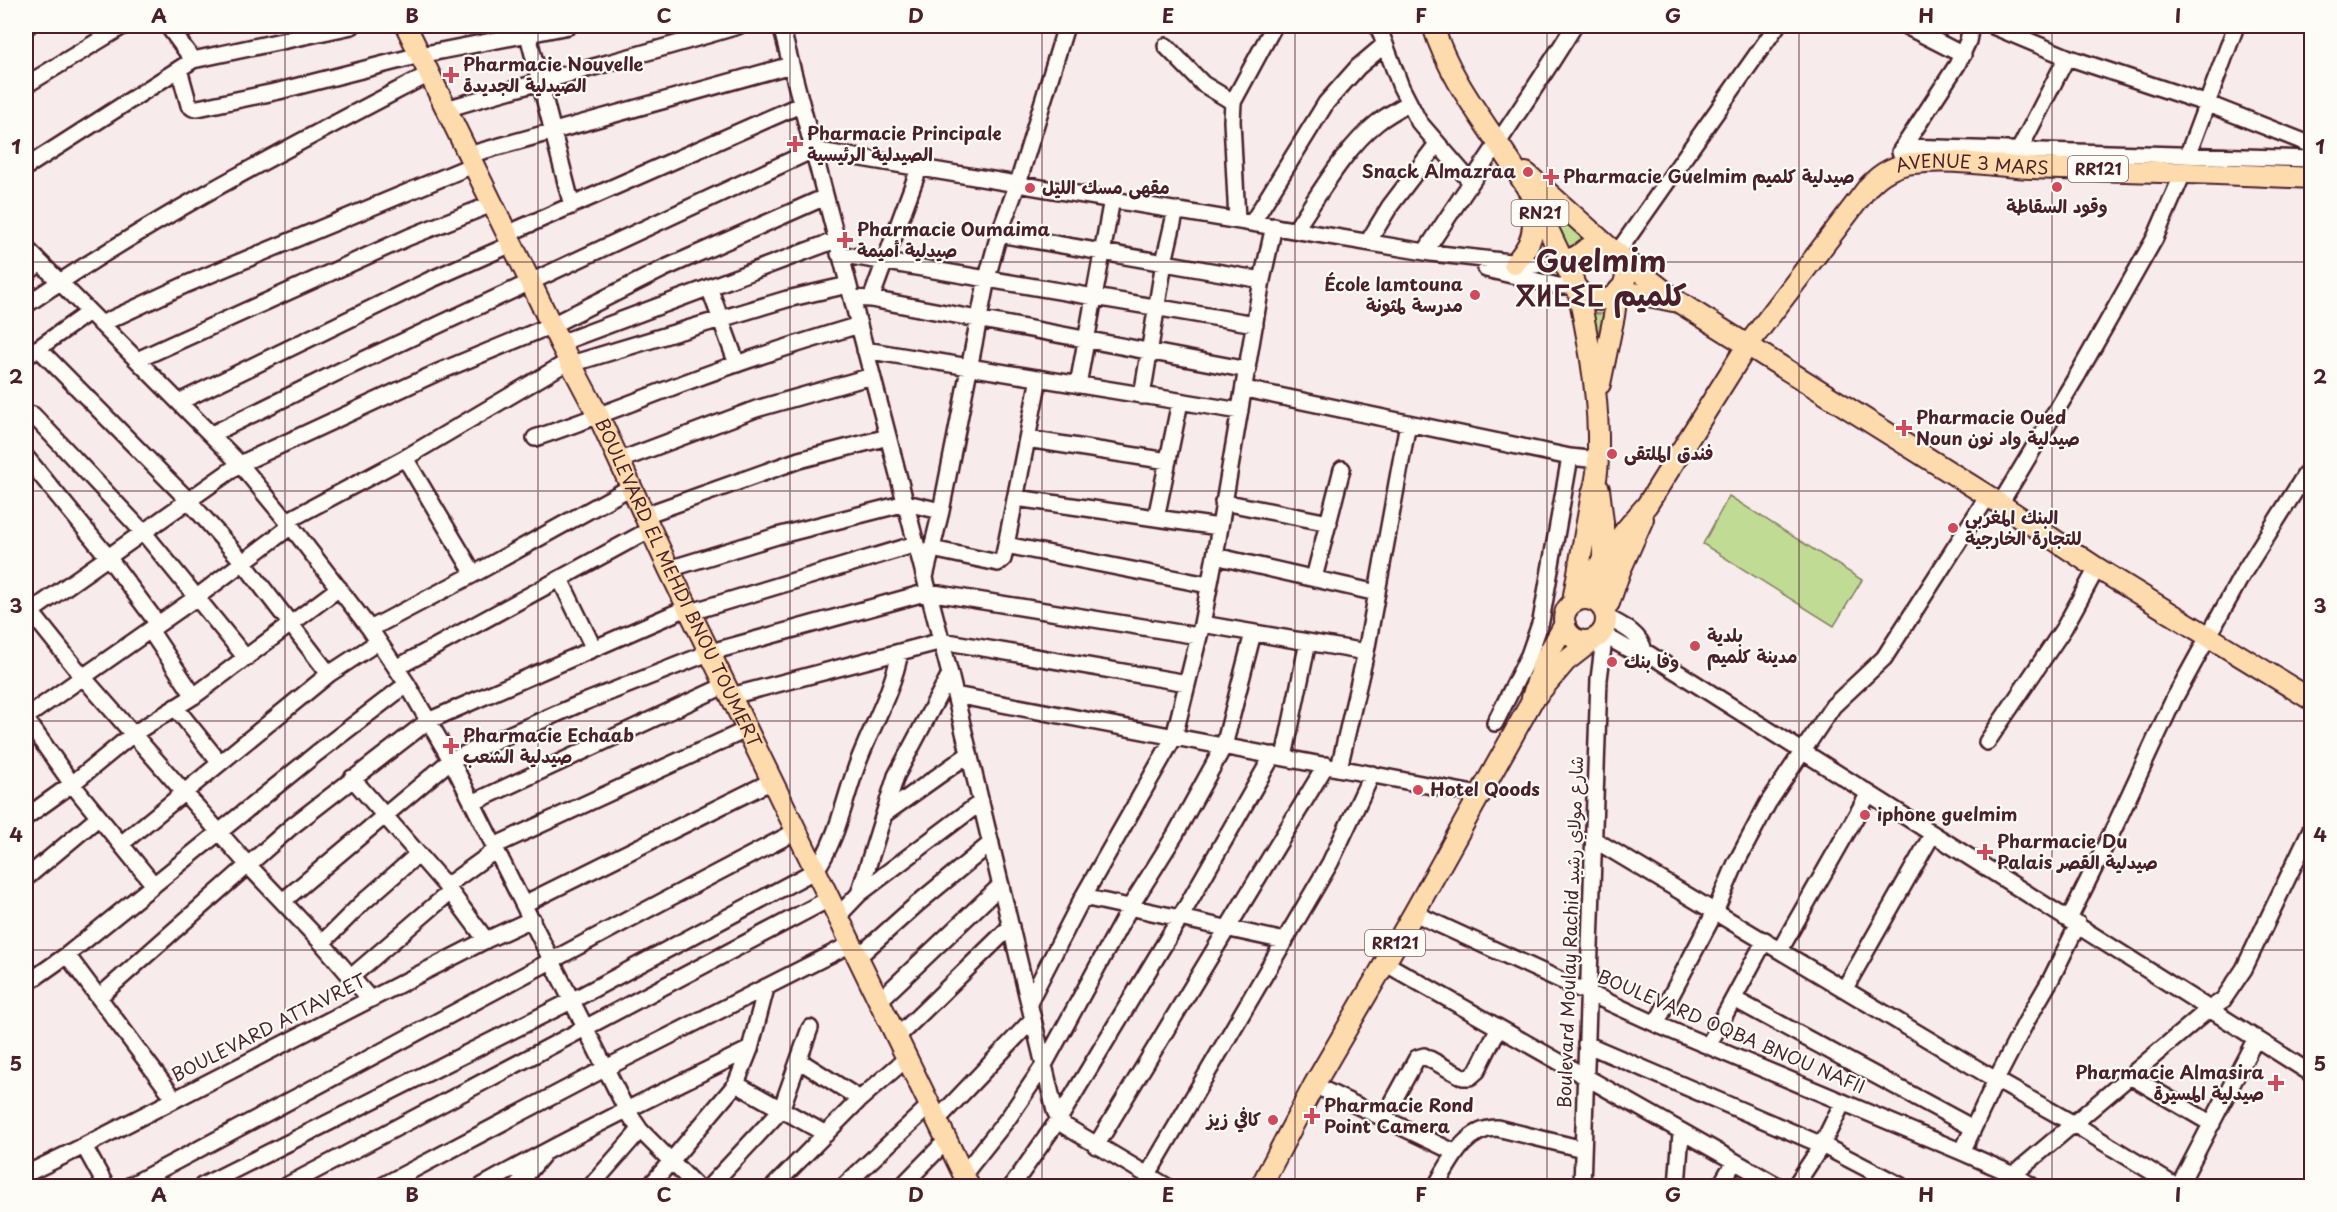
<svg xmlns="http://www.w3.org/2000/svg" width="2337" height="1212" font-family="'Playpen Sans','Playpen Sans Arabic','Noto Sans Tifinagh',sans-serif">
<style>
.green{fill:#c0dc94;stroke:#857e60;stroke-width:1.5}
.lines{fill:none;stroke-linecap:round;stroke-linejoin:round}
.minor-casing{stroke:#4a1f2b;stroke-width:20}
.major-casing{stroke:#4a1f2b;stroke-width:24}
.minor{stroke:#fdfcf7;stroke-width:15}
.major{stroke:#fedbac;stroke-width:20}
.grid{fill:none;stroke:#4a1f2b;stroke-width:1.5;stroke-opacity:0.55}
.poi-dot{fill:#d1495b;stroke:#fdfcf7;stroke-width:2}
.labels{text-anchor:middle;stroke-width:4.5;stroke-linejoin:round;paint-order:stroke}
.shield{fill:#fdfcf7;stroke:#806168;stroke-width:1.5}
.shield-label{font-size:16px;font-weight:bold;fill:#4a1f2b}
.poi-label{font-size:18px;font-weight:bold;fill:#4a1f2b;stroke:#fdfcf7;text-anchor:start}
.street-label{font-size:18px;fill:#4a1f2b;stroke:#fdfcf7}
.town-label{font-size:30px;font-weight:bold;fill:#4a1f2b;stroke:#fdfcf7}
.neatline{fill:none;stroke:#4a1f2b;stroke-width:2}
.grid-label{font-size:20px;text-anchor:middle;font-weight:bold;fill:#4a1f2b}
</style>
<rect width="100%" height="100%" fill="#f7ebec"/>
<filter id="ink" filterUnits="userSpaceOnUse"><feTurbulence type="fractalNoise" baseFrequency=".0167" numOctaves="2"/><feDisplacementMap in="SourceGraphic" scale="12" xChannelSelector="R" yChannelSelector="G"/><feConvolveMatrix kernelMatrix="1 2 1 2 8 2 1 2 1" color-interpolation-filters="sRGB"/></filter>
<g filter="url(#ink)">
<!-- green -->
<path class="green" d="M1532,191L1591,246L1567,255Z
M1589,312L1598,314L1610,312L1598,364Z
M1729,496L1862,580L1834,626L1703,544Z"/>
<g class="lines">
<!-- minor casing -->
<g class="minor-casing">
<path id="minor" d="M168,26L193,60
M781,26L950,674L1055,1111L1059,1119L1065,1126L1166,1186
M1378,26L1401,87L1419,122L1470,181
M1906,26L1963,55
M1993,26L2067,57L2208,104L2312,145
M26,27L28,26
M174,33L192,26
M528,35L572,206
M1166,46L1203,84L1233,102
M179,69L189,105L193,108H198L279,91L420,55L569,26
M26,85L123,26
M446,109C543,80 641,55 738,26
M1905,147L2312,159
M1900,152L1957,65L1968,41L1971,26
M2188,154L2236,26
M468,155L791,65
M2015,158L2067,57
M26,167L193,60L352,26
M1237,220L1232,121L1233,102L1274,26
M1252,223L1326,103L1358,67L1384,45
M1295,230C1319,195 1344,149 1377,123C1387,115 1398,109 1409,103
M507,234L800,105
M999,234L1262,280
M1368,242L1390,206L1437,144
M26,248L240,464L287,521L370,629L407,684L451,760L626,1109L640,1130L696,1186
M1425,252C1474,176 1527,103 1574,26
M1617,253L1777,26
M839,254L1255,324
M1486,269L1558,286H1575
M26,274L40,263
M709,287L737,364
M852,298L871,299L1248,370
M871,299L920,166
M26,305C153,217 292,146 429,74
M101,324L187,284L473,165
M560,343L836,240
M38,348L189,501L243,562L329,674
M865,350L1240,411
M26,357L89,312
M137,360L409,237L492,204
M571,364L787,299L848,285
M1039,378L1006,545L1208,585
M1078,385L1112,199
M1245,389L1570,457L1598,460
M1142,396L1164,262L1176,210
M179,402L430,280L512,244
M26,413L33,415L144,533L246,658
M212,434L342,370L813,150L1431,253L1536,265L1562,260L1583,251
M535,438C587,421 638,400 689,381C745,360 802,342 859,325
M1027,439L1168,461
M26,457L108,557L158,624
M405,458L474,574
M618,461L756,409L872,376
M1016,498L1219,527
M1223,502L1329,523
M2000,504L2077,376L2155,238L2184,171
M645,515L799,460L888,437
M1156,518L1180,402
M287,521L405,458L569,361
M932,549L998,563L1003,559L1006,545
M1215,556L1377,593
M669,569L777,536L906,503L941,511
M925,577L941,511L987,278L999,234L1018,183L1066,26
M1314,578L1342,469
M560,579L593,647
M31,612L83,677L247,864L322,943L370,999
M691,612L916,544
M26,615L240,464L436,373L552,325L663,269L825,197
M1606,617C1621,625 1640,633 1644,651
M1202,624L1366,652
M370,629L474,574L631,487
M150,630L194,696
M1602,634L1630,650L1644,651L2312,1074
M396,668L651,529
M955,695L1479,795
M731,696L942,641L1187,683
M175,707L220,763
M26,717L197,597L291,526
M26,719L72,784L154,885
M1495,723L1529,655L1541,621L1570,457
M1987,742L2064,628L2097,568
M1284,757L1308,642
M1339,768L1366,652L1408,423
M352,778L446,886L486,940
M472,803L726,685
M886,813L969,754
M26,817L72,784L133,734L194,696L339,588
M1593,839L1996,1080L2074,1124L2175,1186
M121,844L329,674L378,642
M494,846L748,729
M26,878L99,817
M446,886L496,850
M859,894L896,776L950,674
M1083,897L1285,941
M283,901L451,760L577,705L711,652L928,592L1198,636
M524,904L772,781
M1414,913L1656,1024L1962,1152L2014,1175L2032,1186
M838,916L859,894L981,802
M2069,919L2115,826L2174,699L2242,575L2312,464
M322,943L360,905L417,855
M1780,950L1868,795
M67,955L174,1098
M858,957L917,904L991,843
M1383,962L1778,1186
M351,977L450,892
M26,984L67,955L317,753L407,684
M1845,988L1932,835
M99,997L291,827L428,721L689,607
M1734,999L1973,1128
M879,1001L1001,885
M1029,1002L1083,897L1174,737L1202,624L1215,556L1262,280L1274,226
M1656,1024L1715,912L1736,863L1768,803L1833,706L1884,658L1988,496
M897,1037L1011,926
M1586,1044L1822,1145L1901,1186
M1708,1046L1765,940
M800,1061L860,1099
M2130,1076L2212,1124
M736,1084L826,1134
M1314,1085L1456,1153
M1384,1118L1417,1058L1424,1056L1463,1077H1470L1477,1071L1498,1029
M936,1121L1033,1019
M84,1146L106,1186
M1096,1146L1326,765
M1962,1152L1996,1080L2026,1022L2051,979L2078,924
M26,1174L84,1146L486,940L532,919
M963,1175L1009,1117L1044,1065L1130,907L1175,835L1224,746L1253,633
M1147,1176L1330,863L1372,774
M129,1186C352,1069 573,947 797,831
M202,1186L573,1000L816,870C840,835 845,793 861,755C875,720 893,689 900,652
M286,1186L829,899
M382,1186L606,1068L851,944
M482,1186C570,1137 660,1093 750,1049L766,988
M517,1186L542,1156
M591,1186L640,1130
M650,1186L736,1084L750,1049
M710,1186L781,1110L810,1028
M774,1186L860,1099L907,1058
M844,1186L929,1106
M902,1186L945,1142
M1012,1186L1059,1119L1180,918L1273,755
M1436,1186C1450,1162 1465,1128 1497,1128L1583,1149
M1582,1186L1599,679L1603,647L1599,636
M1677,1186L1681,1133
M1720,1186L1734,1162
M1795,1186L1822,1145L1843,1102
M2000,1186L2209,1009L2223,1000L2244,969L2312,827
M2179,1186L2256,1038"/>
</g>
<!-- major casing -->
<g class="major-casing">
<g id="major">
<path id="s1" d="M406,26L560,343L599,417L669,569L969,1186"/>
<path d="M1433,26C1453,90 1500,139 1532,197C1547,224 1558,253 1573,280"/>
<path d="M1526,173L1611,249"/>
<circle cx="1599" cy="273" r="27"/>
<path d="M1620,256L1677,301L1988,496L2097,568L2312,700"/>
<path d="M1514,264C1533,243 1534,233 1533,206"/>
<path d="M1619,290L1673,301"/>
<path d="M1600,384L1614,316L1617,293"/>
<path d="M1599,489L1603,522V608"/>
<path d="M1574,595L1592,494C1599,475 1598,455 1598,435C1597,385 1588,339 1578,290"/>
<circle cx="1585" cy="620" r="21"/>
<path id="s2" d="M1575,602C1597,566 1620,535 1647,505L1747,346L1869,186C1881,173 1895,165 1913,163C1952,158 1993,166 2032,168C2125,171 2218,173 2312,178"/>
<path d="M1609,603L1620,571L1643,519"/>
<path d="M1532,698L1543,663L1565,624"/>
<path d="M1261,1186L1314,1085L1414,913L1532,701L1566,661L1593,640"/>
</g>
</g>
<!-- minor -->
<use href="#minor" class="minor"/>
<!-- major -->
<use href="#major" class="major"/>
</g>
</g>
<!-- grid -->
<path class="grid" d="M285,26V1186M538,26V1186M790,26V1186M1042,26V1186M1295,26V1186M1547,26V1186M1799,26V1186M2052,26V1186M26,262H2312M26,491H2312M26,721H2312M26,950H2312"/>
<!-- markers -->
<g class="poi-dot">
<path d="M448 66h6v6h6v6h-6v6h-6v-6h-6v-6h6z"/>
<path d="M792 135h6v6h6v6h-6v6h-6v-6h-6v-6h6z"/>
<circle cx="1528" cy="172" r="6"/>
<path d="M1548 168h6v6h6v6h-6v6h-6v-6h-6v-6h6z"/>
<circle cx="2057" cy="187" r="6"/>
<circle cx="1030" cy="188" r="6"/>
<path d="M842 231h6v6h6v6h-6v6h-6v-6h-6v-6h6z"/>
<circle cx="1475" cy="295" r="6"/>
<path d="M1901 419h6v6h6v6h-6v6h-6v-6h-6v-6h6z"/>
<circle cx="1612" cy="454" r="6"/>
<circle cx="1953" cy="528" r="6"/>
<circle cx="1695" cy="646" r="6"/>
<circle cx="1612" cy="662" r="6"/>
<path d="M448 737h6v6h6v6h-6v6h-6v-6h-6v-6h6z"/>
<circle cx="1418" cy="790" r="6"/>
<circle cx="1865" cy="815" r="6"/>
<path d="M1982 843h6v6h6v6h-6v6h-6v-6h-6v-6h6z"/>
<path d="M2273 1074h6v6h6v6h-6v6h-6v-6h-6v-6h6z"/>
<path d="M1309 1107h6v6h6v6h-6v6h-6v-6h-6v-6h6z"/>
<circle cx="1273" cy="1120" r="6"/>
</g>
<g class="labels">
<!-- shield labels -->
<g class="shield">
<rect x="2068" y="156" width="60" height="26" rx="4.5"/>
<rect x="1511.5" y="200" width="57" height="26" rx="4.5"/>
<rect x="1365" y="930" width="60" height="26" rx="4.5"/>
</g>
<g class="shield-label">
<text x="2098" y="175">RR121</text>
<text x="1540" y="219">RN21</text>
<text x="1395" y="949">RR121</text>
</g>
<!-- poi labels -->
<g class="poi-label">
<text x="463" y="71">Pharmacie Nouvelle<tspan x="463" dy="21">الصيدلية الجديدة</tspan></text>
<text x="807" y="140">Pharmacie Principale<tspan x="807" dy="21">الصيدلية الرئيسية</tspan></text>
<text x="1516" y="178" text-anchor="end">Snack Almazraa</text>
<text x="1563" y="183">Pharmacie Guelmim صيدلية كلميم</text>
<text x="1042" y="194">مقهى مسك الليل</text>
<text x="2057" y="213" text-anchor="middle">وقود السقاطة</text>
<text x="857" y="236">Pharmacie Oumaima<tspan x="857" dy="21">صيدلية أميمة</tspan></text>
<text x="1463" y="291" text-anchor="end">École lamtouna<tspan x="1463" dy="21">مدرسة لمثونة</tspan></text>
<text x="1916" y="424">Pharmacie Oued<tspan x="1916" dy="21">Noun صيدلية واد نون</tspan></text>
<text x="1624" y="460">فندق الملتقى</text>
<text x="1965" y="524">البنك المغربي<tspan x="1965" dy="21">للتجارة الخارجية</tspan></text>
<text x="1707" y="642">بلدية<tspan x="1707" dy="21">مدينة كلميم</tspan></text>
<text x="1624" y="668">وفا بنك</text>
<text x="463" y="742">Pharmacie Echaab<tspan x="463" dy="21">صيدلية الشعب</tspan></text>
<text x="1430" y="796">Hotel Qoods</text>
<text x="1877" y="821">iphone guelmim</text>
<text x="1997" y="848">Pharmacie Du<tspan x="1997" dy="21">Palais صيدلية القصر</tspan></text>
<text x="2264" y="1079" text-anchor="end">Pharmacie Almasira<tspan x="2264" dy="21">صيدلية المسيرة</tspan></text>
<text x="1324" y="1112">Pharmacie Rond<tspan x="1324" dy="21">Point Camera</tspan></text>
<text x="1261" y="1126" text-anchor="end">كافي زيز</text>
</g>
<!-- street labels -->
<g class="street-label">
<text dy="6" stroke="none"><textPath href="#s2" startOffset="620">AVENUE 3 MARS</textPath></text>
<text dy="6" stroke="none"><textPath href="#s1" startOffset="620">BOULEVARD EL MEHDI BNOU TOUMERT</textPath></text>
<text transform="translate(1571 932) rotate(-88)" y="6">Boulevard Moulay Rachid شارع مولاي رشيد</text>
<text transform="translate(269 1028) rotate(-27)" y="6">BOULEVARD ATTAVRET</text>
<text transform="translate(1731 1032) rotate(23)" y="6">BOULEVARD OQBA BNOU NAFII</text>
</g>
<!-- town labels -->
<g class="town-label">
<text x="1601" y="272">Guelmim<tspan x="1601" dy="34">ⴳⵍⵎⵉⵎ كلميم</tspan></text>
</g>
</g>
<!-- margin -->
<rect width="2337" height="1212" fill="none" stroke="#fdfcf7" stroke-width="66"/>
<rect x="33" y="33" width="2271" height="1146" class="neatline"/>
<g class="grid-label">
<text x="159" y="23">A</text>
<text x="412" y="23">B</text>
<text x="664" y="23">C</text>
<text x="916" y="23">D</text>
<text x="1168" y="23">E</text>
<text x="1421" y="23">F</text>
<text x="1673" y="23">G</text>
<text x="1926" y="23">H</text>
<text x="2178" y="23">I</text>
<text x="16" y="154">1</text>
<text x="2320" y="154">1</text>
<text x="16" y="384">2</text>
<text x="2320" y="384">2</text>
<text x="16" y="613">3</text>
<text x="2320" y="613">3</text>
<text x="16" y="842">4</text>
<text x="2320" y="842">4</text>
<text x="16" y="1071">5</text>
<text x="2320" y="1071">5</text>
<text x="159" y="1202">A</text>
<text x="412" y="1202">B</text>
<text x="664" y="1202">C</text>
<text x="916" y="1202">D</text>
<text x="1168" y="1202">E</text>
<text x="1421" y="1202">F</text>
<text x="1673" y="1202">G</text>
<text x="1926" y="1202">H</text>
<text x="2178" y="1202">I</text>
</g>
</svg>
